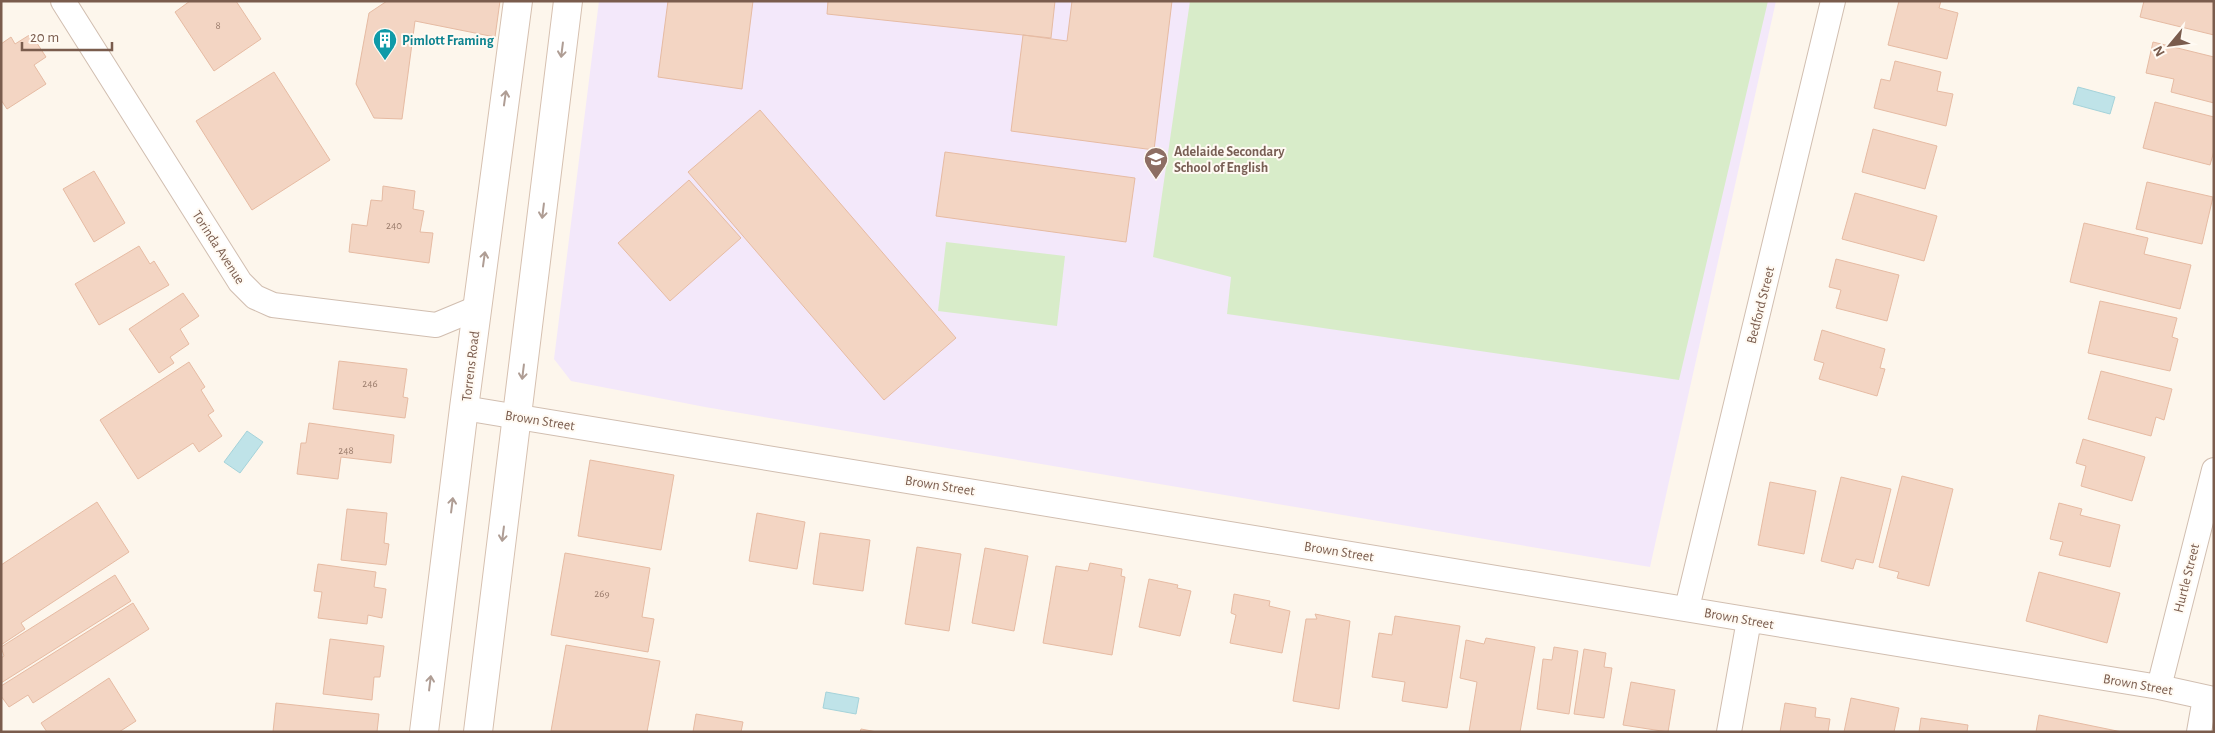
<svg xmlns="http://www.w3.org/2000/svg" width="2215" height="733" font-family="'Alegreya Sans',sans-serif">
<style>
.education{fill:#f3e8fa}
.green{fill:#d8ecc9}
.water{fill:#bfe3e8;stroke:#a5d3da}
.building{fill:#f3d5c3;stroke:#e6bba3}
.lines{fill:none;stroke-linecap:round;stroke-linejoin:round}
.minor-casing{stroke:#d1beb0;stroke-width:26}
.secondary-casing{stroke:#d6c0b0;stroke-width:30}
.minor{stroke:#fff;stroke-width:24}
.secondary{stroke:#fff;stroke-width:28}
.oneway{stroke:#af9d94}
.labels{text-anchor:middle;stroke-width:4;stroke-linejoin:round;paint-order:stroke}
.number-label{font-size:11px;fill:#987a6a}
.culture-label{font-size:14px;font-weight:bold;fill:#0d838f;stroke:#fffaf3;text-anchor:start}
.education-label{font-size:14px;font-weight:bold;fill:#785e54;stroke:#fffaf3;text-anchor:start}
.street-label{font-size:14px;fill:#7a5c4d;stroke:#fffaf3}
</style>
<rect width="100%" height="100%" fill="#fdf6ec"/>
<!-- education -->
<path class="education" d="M599,1H1776L1650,567L705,407L571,381L554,359Z"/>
<!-- green -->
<path class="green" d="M1190,1H1768L1679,380L1227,314L1231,277L1153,257Z
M946,242L1065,256L1057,326L938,311Z"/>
<!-- water -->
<path class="water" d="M2078,87L2115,97L2110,114L2073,104Z
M247,431L263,442L240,473L224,462Z
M826,692L859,698L856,714L823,708Z"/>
<!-- building -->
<path class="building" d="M190,1H236L261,39L214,71L175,12Z
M387,1H500L495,37L415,21L402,119L374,118L356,84L369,13Z
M668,1H753L742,89L658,77Z
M828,1H1055L1051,38L827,14Z
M1072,1H1172L1154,150L1011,131L1023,35L1067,41Z
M1899,1H1941L1939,8L1958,13L1947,59L1888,45Z
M2144,1H2214V35L2140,17Z
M31,34L46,57L34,65L46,84L7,109L1,100V44L11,37L15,44Z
M2153,42L2214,57V103L2171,92L2174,79L2146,73Z
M1895,61L1941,72L1937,91L1953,94L1946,126L1874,108L1881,79L1890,81Z
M274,72L330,160L252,210L196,121Z
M2155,102L2214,117V151L2210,165L2143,148Z
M760,110L956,338L884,400L688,172Z
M1873,129L1937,146L1925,189L1862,172Z
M945,152L1135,178L1126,242L936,216Z
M94,171L125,223L94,242L63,189Z
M689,180L741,238L670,301L618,243Z
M2147,182L2213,197L2202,244L2136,229Z
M383,186L415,191L413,209L424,211L420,232L433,233L429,263L349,252L352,224L367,226L371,200L382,201Z
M1855,193L1937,216L1924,261L1842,239Z
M2084,223L2148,238L2144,254L2191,265L2180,309L2070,282Z
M139,246L150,264L154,261L169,285L99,325L75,284Z
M1836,259L1899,275L1887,321L1836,308L1841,290L1829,287Z
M183,293L199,316L180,329L189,344L170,357L174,363L159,373L129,329Z
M2100,301L2177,318L2172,337L2178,339L2170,371L2088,353Z
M1822,330L1885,349L1880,368L1885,369L1877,396L1819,379L1824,363L1814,360Z
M339,361L407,369L403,397L408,398L405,418L333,409Z
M189,362L205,387L201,390L214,411L208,415L222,436L199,452L193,443L138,479L100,420Z
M2101,371L2172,389L2164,420L2156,417L2151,436L2088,419Z
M309,423L394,435L391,463L341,457L338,479L297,474L301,443H306Z
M2083,439L2145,457L2132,501L2081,486L2086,466L2076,463Z
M590,460L674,475L661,550L578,536Z
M1902,476L1953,489L1929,586L1897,578L1899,572L1879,567Z
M1841,477L1891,489L1873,563L1856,559L1853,569L1821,561Z
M1770,482L1816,491L1804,554L1758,545Z
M97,502L129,552L21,623L25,629L1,645V565Z
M2059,503L2082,509L2080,515L2120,525L2110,567L2059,555L2063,542L2050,539Z
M347,509L387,513L384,543L389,544L386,565L341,560Z
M757,513L805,522L797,569L749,561Z
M820,533L870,540L863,591L813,584Z
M917,547L961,554L949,631L905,624Z
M985,548L1028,556L1014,631L972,623Z
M565,553L650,568L642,617L654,619L648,652L551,635Z
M1090,563L1122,569L1121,576L1125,577L1112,655L1043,643L1056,566L1088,571Z
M318,564L376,572L374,587L386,589L382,618L368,615L367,624L318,618L322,592L314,591Z
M2039,572L2120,593L2107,643L2026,621Z
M115,575L131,601L1,683V658L4,656L1,647Z
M1149,579L1178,585L1177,588L1191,591L1180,636L1139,627Z
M1234,594L1270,601L1269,606L1290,611L1282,653L1230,643L1236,615L1231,613Z
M133,603L149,629L33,703L28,695L9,707L1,696V686Z
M1315,614L1350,621L1339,709L1293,701L1306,619H1317Z
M1395,616L1460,626L1447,708L1402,701L1405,682L1372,677L1379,633L1392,635Z
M1486,638L1535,647L1520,732H1469L1477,682L1460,678L1466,640L1484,644Z
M330,639L384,646L380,677H374L372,700L323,694Z
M566,645L660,661L647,732L551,731Z
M1554,647L1578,651L1569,714L1537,709L1543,659L1552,660Z
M1584,649L1606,653L1604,667L1612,668L1604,718L1574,714Z
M109,678L136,721L119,732H47L41,723Z
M1631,682L1675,690L1668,732L1623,725Z
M1851,698L1899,708L1894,732H1844Z
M276,703L379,714L377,732H273Z
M1785,703L1816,708L1815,717L1830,719L1828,732H1780Z
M696,714L743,722L741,732H693Z
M2039,715L2122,732H2036Z
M1921,718L1968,725L1967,732H1919Z
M861,729L877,732H860Z"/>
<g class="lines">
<!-- minor casing -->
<g class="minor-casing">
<path id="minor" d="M63,1L240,282L255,297L273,305L436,325L477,308
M464,408L2159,687L2214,699
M1687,608L1833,1
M2159,687L2214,470
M1729,732L1749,620
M2199,732L2205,698"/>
</g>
<!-- secondary casing -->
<g class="secondary-casing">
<path id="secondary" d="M424,732L464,408L518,1
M478,732L568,1"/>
</g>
<!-- minor -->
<use href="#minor" class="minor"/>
<!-- secondary -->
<use href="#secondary" class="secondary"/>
</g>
<!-- one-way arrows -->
<defs><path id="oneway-shaft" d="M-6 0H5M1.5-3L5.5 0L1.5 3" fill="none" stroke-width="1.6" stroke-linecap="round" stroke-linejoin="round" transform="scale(1.25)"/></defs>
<g class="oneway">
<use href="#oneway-shaft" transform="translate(562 50) rotate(97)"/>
<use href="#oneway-shaft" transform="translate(505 98) rotate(-82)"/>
<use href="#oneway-shaft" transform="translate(543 211) rotate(97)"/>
<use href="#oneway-shaft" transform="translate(484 259) rotate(-82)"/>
<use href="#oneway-shaft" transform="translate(523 372) rotate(97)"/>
<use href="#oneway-shaft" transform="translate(452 505) rotate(-83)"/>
<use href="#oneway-shaft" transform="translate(503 534) rotate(97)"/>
<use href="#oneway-shaft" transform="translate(430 683) rotate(-83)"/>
</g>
<!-- icons -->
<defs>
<g id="building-pin" transform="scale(1.25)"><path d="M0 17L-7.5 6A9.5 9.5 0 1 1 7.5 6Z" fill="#0f9aa8" stroke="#fffaf3"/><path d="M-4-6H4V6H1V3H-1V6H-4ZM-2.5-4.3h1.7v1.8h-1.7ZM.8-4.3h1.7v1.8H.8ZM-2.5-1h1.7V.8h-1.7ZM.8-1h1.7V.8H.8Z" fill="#fff"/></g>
<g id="school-pin" transform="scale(1.25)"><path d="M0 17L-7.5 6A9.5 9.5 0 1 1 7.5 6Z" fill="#8d6e63" stroke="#fffaf3"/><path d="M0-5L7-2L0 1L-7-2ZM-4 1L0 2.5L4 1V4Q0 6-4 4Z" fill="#fff"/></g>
</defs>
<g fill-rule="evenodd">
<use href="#building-pin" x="385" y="40"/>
<use href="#school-pin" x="1156" y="159"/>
</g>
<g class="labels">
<!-- number labels -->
<g class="number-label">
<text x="218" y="29">8</text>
<text x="394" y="229">240</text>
<text x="370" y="387">246</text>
<text x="346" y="454">248</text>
<text x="602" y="597">269</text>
</g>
<!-- culture labels -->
<g class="culture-label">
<text x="402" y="45">Pimlott Framing</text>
</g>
<!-- education labels -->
<g class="education-label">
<text x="1174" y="156">Adelaide Secondary<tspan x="1174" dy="16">School of English</tspan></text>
</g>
<!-- street labels -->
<g class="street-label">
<text transform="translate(219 247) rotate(57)" y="5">Torinda Avenue</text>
<text transform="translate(1760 305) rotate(-76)" y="5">Bedford Street</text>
<text transform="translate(470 366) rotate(-83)" y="5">Torrens Road</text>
<text transform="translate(540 420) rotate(9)" y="5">Brown Street</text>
<text transform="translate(940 485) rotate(9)" y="5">Brown Street</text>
<text transform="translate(1339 551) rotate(9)" y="5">Brown Street</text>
<text transform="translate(2186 578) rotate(-76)" y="5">Hurtle Street</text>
<text transform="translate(1739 618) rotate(10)" y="5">Brown Street</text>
<text transform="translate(2138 684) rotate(10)" y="5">Brown Street</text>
</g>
</g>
<!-- border -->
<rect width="2215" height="733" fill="none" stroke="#7a5c4d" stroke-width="5"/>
<!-- north arrow -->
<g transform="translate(2170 45) rotate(241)" stroke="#fffaf3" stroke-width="4" paint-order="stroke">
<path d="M0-4L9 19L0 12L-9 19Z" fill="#7a5c4d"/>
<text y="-8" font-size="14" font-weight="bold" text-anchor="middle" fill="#7a5c4d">N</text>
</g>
<!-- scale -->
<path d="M22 42v8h90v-8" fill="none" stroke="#7a5c4d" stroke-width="2.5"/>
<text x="30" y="42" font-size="15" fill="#7a5c4d" stroke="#fffaf3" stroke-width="4" paint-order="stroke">20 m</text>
</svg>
